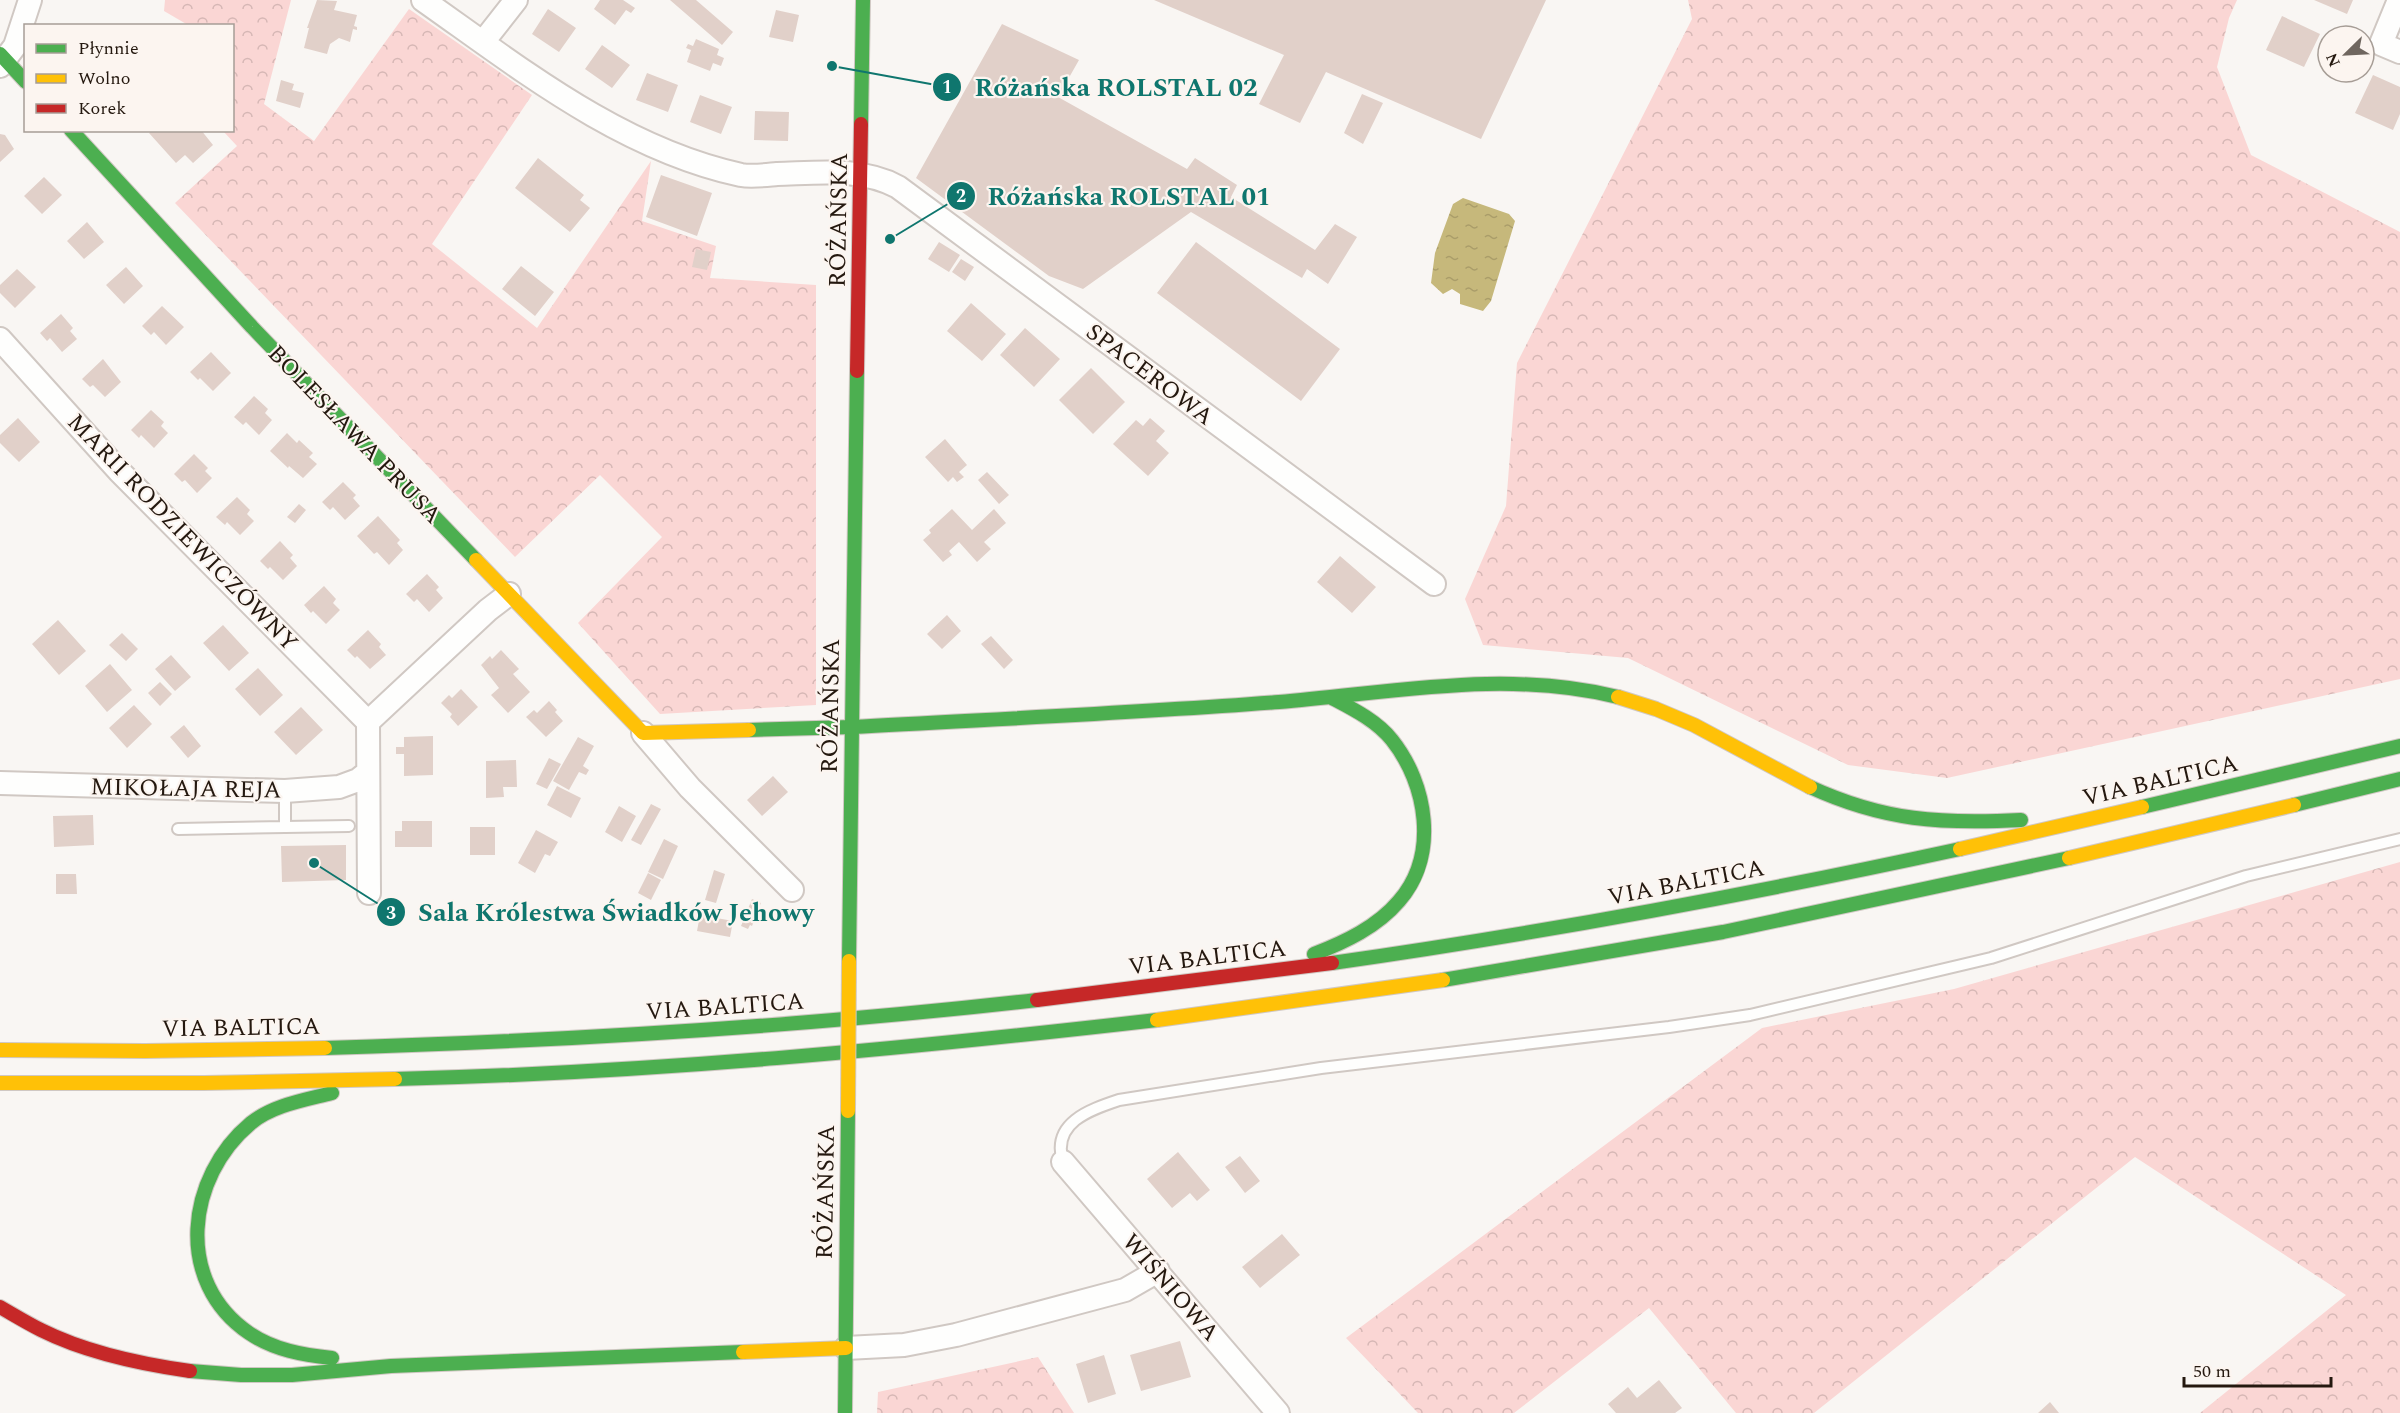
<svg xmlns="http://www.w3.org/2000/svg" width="2400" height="1413" font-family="Spectral,serif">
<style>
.forest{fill:url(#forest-crowns)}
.water{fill:url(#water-ripples)}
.building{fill:#e1d0c9}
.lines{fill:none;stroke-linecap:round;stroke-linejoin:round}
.lane-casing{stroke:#d0c8c3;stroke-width:14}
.street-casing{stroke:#d0c8c3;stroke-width:26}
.fast-casing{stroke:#d0c8c3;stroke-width:16}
.slow-casing{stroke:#d0c8c3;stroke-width:16}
.jam-casing{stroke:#d0c8c3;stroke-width:16}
.lane{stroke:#fefefd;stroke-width:10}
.street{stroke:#fefefd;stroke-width:22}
.fast{stroke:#4caf50;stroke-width:14}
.slow{stroke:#ffc107;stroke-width:14}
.jam{stroke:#c62828;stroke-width:14}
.slow-bridge-casing{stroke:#d0c8c3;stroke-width:16;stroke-linecap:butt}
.slow-bridge{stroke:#ffc107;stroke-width:14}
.labels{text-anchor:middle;stroke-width:4.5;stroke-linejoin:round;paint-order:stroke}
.street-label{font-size:24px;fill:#24180f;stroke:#fcf5f0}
.leader{fill:none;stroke:#0f766e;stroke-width:2}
.callout-dot{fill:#0f766e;stroke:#fcf5f0;stroke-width:2}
.mark-label{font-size:18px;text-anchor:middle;font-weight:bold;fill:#fff}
.callout-label{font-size:26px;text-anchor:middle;font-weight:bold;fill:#0f766e;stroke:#fcf5f0;stroke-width:4.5;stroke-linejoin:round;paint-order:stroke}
</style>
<defs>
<pattern id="forest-crowns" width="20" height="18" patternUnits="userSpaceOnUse" patternTransform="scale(1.5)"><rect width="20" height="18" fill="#fad6d4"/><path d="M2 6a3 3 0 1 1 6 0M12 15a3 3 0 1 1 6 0" fill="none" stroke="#d6b7b5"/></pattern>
<pattern id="water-ripples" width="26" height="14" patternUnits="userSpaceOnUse" patternTransform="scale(1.5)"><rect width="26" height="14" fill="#c6b87b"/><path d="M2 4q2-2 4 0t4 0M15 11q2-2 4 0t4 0" fill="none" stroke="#aa9d69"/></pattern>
</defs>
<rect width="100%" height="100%" fill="#f9f6f3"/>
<!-- forest -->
<path class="forest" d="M165,0H291L264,104L314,141L409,9L532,95L432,244L537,328L651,161L642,221L716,246L710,278L816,285V705L660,714L578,623L662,537L600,475L515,557L175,203L237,146L223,131L232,130V26L188,25L164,11Z
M1688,0H2237L2229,18L2217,67L2251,155L2400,232V679L1947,778L1848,765L1628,658L1483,645L1465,599L1506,506L1517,363L1692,19Z
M2400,862V1413H2200L2346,1295L2135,1157L1814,1413H1736L1649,1308L1514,1413H1418L1346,1338L1762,1028L1954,989Z
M1038,1357L1074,1413H877L878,1392Z"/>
<!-- water -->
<path class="water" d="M1463,198L1509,214L1515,221L1491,301L1483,311L1460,304V294L1452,289L1443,294L1431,283L1435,253L1453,204Z"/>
<!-- building -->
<path class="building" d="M317,0L337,1L334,10L357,15L354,26L357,27V30L353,29L350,42L339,38L330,44L327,54L304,48L309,28H307Z
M600,0H623L635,8L631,13L626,10L615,25L594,9Z
M670,0H696L733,32L722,45Z
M1154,0H1546L1481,139L1326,72L1300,123L1259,104L1284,55Z
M2314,0H2353L2347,14Z
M548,9L576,28L559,52L532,34Z
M776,10L799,15L793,42L769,37Z
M2282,16L2320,34L2304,67L2266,50Z
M1002,24L1079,60L1058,97L1187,169L1195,158L1237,185L1231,197L1315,250L1335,224L1357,237L1328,284L1307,269L1302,278L1191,212L1083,289L1049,276L916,178Z
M696,39L719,49L717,55L724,58L721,66L713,63L710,71L687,62L691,50L686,48L688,44L693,46Z
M602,45L630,65L612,88L585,69Z
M647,73L678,85L668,112L636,100Z
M2373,75L2400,87V114L2393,130L2355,113Z
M281,80L294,84L292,90L304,93L300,108L276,101Z
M1362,94L1383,103L1363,144L1344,133Z
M700,95L732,107L721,134L690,122Z
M755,111L789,112L788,141L754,140Z
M152,130H201L213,145L193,163L185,155L176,163L149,133Z
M0,134L5,135L14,149L0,162Z
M538,158L584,195L580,200L590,208L570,232L515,188Z
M661,175L712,193L697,236L646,217Z
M44,177L62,195L42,214L24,196Z
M87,222L104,242L84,259L67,241Z
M939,242L960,255L949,272L928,259Z
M1196,242L1340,349L1301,401L1157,293Z
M696,249L711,252L707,270L692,267Z
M961,259L974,267L965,281L952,272Z
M521,266L554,292L535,316L502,289Z
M126,267L143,286L124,304L106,285Z
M17,269L36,287L15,308L0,293V285Z
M971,303L1006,334L982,361L947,331Z
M162,306L184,327L166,345L154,332L151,335L142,326Z
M61,314L73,328L70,331L77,339L62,352L50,338L47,341L40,333Z
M1025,328L1060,359L1034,387L1000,355Z
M211,352L231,373L213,391L200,378L198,380L190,372Z
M103,359L121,382L105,397L93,385L90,387L82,379Z
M1091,368L1125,402L1093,434L1059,400Z
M254,396L268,409L265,413L272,420L259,435L246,422L243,425L234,417Z
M151,410L164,422L161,426L168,433L154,448L141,435L139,438L131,430Z
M18,418L40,442L19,462L0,443V435Z
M1150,418L1165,431L1156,441L1169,453L1148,476L1113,444L1136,420L1143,426Z
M287,433L297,443L299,440L313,453L309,457L317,464L303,478L289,466L288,468L270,451Z
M945,439L967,465L959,472L964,477L957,482L953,477L948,482L925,457Z
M194,454L208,468L205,471L212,478L197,493L185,480L182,482L174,474Z
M987,472L1009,495L999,504L978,480Z
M343,482L356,495L353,498L360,506L345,520L333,507L330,510L322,502Z
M237,497L250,510L247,514L254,521L240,535L227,522L225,525L216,517Z
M299,504L306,510L295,523L287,517Z
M952,509L972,530L994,509L1006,523L984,542L991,549L977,562L959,542L949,551L952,555L943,562L923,540L931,533L929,530Z
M378,516L400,540L397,543L403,550L389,565L377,552L374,554L357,536Z
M280,541L293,555L290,558L297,566L283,580L270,567L268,569L260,561Z
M1340,556L1376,587L1352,613L1317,582Z
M427,574L439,587L436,590L443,598L429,612L417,599L414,602L406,594Z
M324,586L336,599L333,603L340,610L326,624L313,611L311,613L304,605Z
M947,615L961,631L942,649L927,634Z
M58,620L86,651L59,675L32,644Z
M223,625L249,653L229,671L203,643Z
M368,630L381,644L379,647L386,655L370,669L357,656L355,658L347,650Z
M122,633L138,649L126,661L109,645Z
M991,636L1013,660L1004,669L981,644Z
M501,650L519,669L513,674L530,692L508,713L491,695L499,688L481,665L490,656L492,659Z
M171,655L191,677L175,691L155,669Z
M110,664L132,690L107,712L85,686Z
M258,668L283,695L260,716L235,689Z
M160,682L172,694L160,706L148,693Z
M461,689L478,707L458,726L450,717L452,714L441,703L449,695L452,698Z
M549,701L557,710L555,712L563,721L546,737L526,717L534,710L537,713Z
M134,705L152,724L127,748L109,728Z
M301,707L323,730L296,755L274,732Z
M184,725L201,746L188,758L170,737Z
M433,736V775L404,776V754H396V747H404V737Z
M578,737L594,746L583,766L589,770L586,775L579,772L569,790L553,781Z
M549,758L561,764L547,789L536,784Z
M516,760L517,787H503L504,797L486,798V761Z
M773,776L788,792L762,816L747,800Z
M557,786L581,798L571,818L547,805Z
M651,804L661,809L641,845L631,840Z
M619,806L636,816L622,842L605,832Z
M93,815L94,845L54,847L53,816Z
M402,821H432V847H395V831H402Z
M470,827H495V855H470Z
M536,830L558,842L550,856L545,854L535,873L518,863Z
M664,839L678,846L663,879L648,872Z
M346,845V880L282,882L281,846Z
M714,870L725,874L716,903L705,900Z
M648,873L661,880L651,900L638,893Z
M56,874H76L77,894H56Z
M752,899L761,903L752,926L750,925L748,929L741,926Z
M700,915L733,921L730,937L697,931Z
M1178,1152L1210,1190L1197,1201L1190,1193L1172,1208L1147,1179Z
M1240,1156L1260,1181L1245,1193L1225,1167Z
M1282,1234L1300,1255L1260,1288L1242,1267Z
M1180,1341L1191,1377L1141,1391L1130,1355Z
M1104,1355L1116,1394L1088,1403L1076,1364Z
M1659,1380L1682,1408L1675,1413H1616L1608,1404L1628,1387L1637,1398Z
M2050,1402L2059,1413H2038Z"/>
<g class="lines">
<!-- lane casing -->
<g class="lane-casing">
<path id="lane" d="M285,827L349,826
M178,829L285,827V791
M1063,1162C1051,1123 1089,1110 1119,1100L1321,1068L1669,1027L1750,1015L1991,958L2246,876L2400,839"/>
</g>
<!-- street casing -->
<g class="street-casing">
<path id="street" d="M423,0C521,69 621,149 741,175C752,177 766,175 777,174C817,173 862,167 898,187L1434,584
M2399,0L2381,44L2400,52
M483,42L516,0
M0,66L15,46L30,0
M0,339L119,471L368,722
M643,733L690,788L792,890
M0,783L285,791L339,787L358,780L368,772
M369,893L368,722L488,610L509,594
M1063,1162L1278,1413
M846,1348L904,1345L956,1335L1125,1290L1158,1271"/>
</g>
<!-- fast casing -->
<g class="fast-casing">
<path id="fast" d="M0,54L26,82
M861,124L863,0
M71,130L252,327L476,560
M852,727C994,719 1137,713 1279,702C1391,693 1506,669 1618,697
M749,730L852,727L857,371
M1810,787C1884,821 1941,824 2021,820
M2294,805L2400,779
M2142,807L2400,746
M1314,954C1345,942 1377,927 1399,901C1439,855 1427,784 1392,740C1377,721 1353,709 1332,698
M849,961L852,727
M1332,963C1543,933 1752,894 1960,849
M1443,980L1723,932L2069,858
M325,1048C563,1041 801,1027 1037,1000
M395,1079C649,1073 904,1049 1157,1020
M332,1093C305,1100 273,1105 251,1123C186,1177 174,1282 249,1333C274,1350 303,1355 332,1358
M190,1371L241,1375H292L391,1366L743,1352
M845,1413L848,1111"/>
</g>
<!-- slow casing -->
<g class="slow-casing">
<path id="slow" d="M476,560L643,733L749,730
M1618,697L1656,709L1694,725L1810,787
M1960,849L2142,807
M2069,858L2294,805
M1157,1020L1443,980
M0,1050L145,1051L325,1048
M0,1083H204L395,1079
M743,1352L846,1348"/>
</g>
<!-- jam casing -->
<g class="jam-casing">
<path id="jam" d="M857,371L861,124
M1037,1000L1332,963
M0,1307C14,1315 27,1323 41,1330C87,1353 140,1364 190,1371"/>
</g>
<!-- lane -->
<use href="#lane" class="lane"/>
<!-- street -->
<use href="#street" class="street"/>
<!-- fast -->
<use href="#fast" class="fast"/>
<!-- slow -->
<use href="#slow" class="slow"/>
<!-- jam -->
<use href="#jam" class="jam"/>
<!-- slow-bridge casing -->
<g class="slow-bridge-casing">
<path id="slow-bridge" d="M848,1111L849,961"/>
</g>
<!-- slow-bridge -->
<use href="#slow-bridge" class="slow-bridge"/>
</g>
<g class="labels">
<!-- street labels -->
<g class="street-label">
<text transform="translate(838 220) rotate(-89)" y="8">RÓŻAŃSKA</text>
<text transform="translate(1150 374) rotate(37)" y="8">SPACEROWA</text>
<text transform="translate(355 434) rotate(46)" y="8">BOLESŁAWA PRUSA</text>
<text transform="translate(183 532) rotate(46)" y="8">MARII RODZIEWICZÓWNY</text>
<text transform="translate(830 706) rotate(-89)" y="8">RÓŻAŃSKA</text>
<text transform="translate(2160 780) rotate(-13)" y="8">VIA BALTICA</text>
<text transform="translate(186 788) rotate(1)" y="8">MIKOŁAJA REJA</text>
<text transform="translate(1686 882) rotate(-11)" y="8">VIA BALTICA</text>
<text transform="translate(1207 957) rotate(-7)" y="8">VIA BALTICA</text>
<text transform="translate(725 1006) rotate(-4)" y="8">VIA BALTICA</text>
<text transform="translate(241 1027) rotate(-1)" y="8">VIA BALTICA</text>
<text transform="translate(825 1192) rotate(-89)" y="8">RÓŻAŃSKA</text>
<text transform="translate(1171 1287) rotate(49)" y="8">WIŚNIOWA</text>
</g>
</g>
<!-- callouts -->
<path class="leader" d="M832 66L947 87M890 239L961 196M314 863L391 912"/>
<g class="callout-dot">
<circle cx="832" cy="66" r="6"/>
<circle cx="890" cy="239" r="6"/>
<circle cx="314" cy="863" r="6"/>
<circle cx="947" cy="87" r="15"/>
<circle cx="961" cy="196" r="15"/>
<circle cx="391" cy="912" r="15"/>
</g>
<g class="mark-label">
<text x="947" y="93">1</text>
<text x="961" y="202">2</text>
<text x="391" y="919">3</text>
</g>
<g class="callout-label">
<text x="1116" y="96">Różańska ROLSTAL 02</text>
<text x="1129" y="205">Różańska ROLSTAL 01</text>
<text x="616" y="921">Sala Królestwa Świadków Jehowy</text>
</g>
<!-- legend -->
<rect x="24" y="24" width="210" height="108" fill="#fcf5f0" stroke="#a69d96" stroke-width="1.5"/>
<rect x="36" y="44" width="30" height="9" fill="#4caf50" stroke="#a69d96" stroke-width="1.5"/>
<text x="78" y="54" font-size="18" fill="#24180f">Płynnie</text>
<rect x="36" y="74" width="30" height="9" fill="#ffc107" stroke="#a69d96" stroke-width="1.5"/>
<text x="78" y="84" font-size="18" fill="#24180f">Wolno</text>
<rect x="36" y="104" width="30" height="9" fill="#c62828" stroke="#a69d96" stroke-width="1.5"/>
<text x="78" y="114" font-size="18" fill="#24180f">Korek</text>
<!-- north arrow -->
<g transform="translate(2346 54) rotate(246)"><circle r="28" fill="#fcf5f0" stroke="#a69d96" stroke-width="1.5"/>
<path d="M0-4.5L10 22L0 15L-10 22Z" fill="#6f665f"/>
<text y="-9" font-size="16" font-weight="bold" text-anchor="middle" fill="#24180f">N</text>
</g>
<!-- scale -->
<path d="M2184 1377v9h147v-9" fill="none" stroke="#24180f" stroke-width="3"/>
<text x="2193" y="1377" font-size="18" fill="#24180f" stroke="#fcf5f0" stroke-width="4.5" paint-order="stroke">50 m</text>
</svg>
